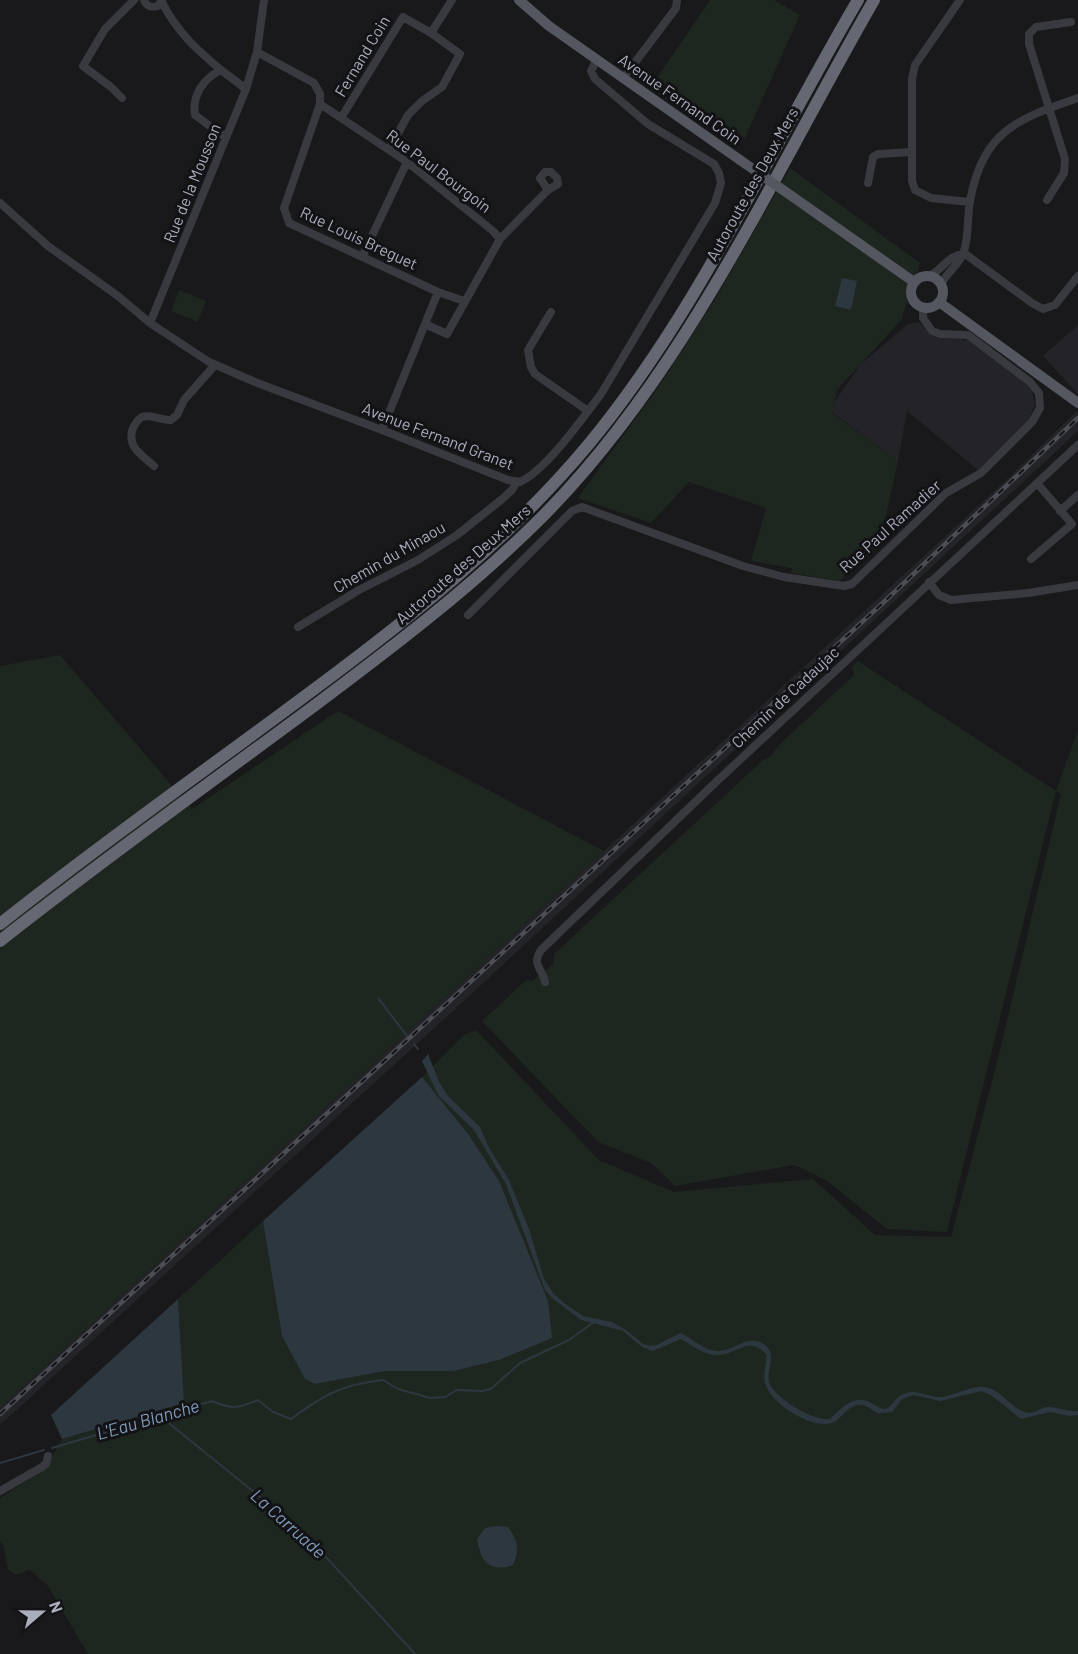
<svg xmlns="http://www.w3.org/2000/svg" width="1078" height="1654" font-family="Barlow,sans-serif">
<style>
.built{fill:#242428}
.green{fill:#1e271f;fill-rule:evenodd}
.water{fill:#2d3740}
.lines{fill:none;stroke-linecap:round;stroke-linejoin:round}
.stream{stroke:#2d3740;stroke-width:2}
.minor{stroke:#393a40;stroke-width:8}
.major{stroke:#555760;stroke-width:10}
.highway{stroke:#656872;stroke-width:12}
.rail-casing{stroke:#4c4e55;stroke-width:4.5}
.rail{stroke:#131316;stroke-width:2;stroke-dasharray:7;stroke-linecap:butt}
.major-bridge{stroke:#555760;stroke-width:10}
.labels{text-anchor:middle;stroke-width:6;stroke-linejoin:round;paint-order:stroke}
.street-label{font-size:16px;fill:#aaaebc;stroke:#131316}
.water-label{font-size:18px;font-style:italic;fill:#7f9bb9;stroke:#131316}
</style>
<rect width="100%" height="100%" fill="#19181b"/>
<!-- built -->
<path class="built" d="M919,322L933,337L968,340L1026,384L1032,391L1035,404L1029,420L978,470L907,411L898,461L829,410L860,365L908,324Z
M1078,325V394L1043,356Z
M1077,411L1078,431L454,1010L0,1425V1408L1003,483Z"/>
<!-- green -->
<path class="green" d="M710,0H774L800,15L745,138L655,81Z
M790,168L920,263L901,320L837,390L832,413L898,461L880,543L840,581L791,573L792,568L751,561L766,508L689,482L651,523L578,498L657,389L713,303Z
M179,290L206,301L198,322L171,311Z
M60,655L192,809L338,711L604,851L0,1408V666Z
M858,661L1056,791L1078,730V1654H88L48,1586L30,1570L16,1575L8,1570L4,1547L0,1541V1498L46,1468L62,1439L183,1403L178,1299L263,1221L282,1336L315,1384L385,1371H454L499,1360V1181L469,1135L422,1077L464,1035L476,1030L599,1160L674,1192L813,1179L875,1235L951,1237L998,1058L1061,794L1056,791L947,1232L887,1229L826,1180L794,1165L675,1186L651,1163L598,1142L482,1021L523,983L527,980L532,981L553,965L554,954L762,761L771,756L780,744L854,675L852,667ZM508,1527C518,1540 520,1550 513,1565L479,1553L477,1539L485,1528Z"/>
<!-- water -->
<path class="water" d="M842,278L857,281L851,310L835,306Z
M428,1054L439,1082L448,1096L480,1127L489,1148L509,1180L529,1229L544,1279L553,1293L564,1303L583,1316L612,1322L626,1330L643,1344L651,1346L657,1345L680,1333C693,1338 702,1350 717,1351C735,1352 749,1331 766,1346C777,1356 766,1369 769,1382C774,1398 814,1422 830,1419C842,1408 855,1392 873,1404C877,1406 880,1409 885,1409C894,1407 894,1396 906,1393C918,1389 929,1398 942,1397C955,1395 968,1387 982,1387C1000,1387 1009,1407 1025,1412C1033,1415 1038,1409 1046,1407C1055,1406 1067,1412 1078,1411V1415L1069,1416L1050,1412L1021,1419L992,1396L982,1391L940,1401L914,1395L902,1399L892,1412C888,1412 882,1414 878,1413C870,1410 867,1403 857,1405C846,1407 841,1420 832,1423C811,1429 771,1404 765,1383C763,1375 766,1364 767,1355C749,1335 739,1353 720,1355C706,1357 692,1345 681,1339L653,1351L642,1347L623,1331L581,1320L552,1298L545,1290L506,1184L474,1130L438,1095L422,1061Z
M422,1077L469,1135L499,1181L548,1301L552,1338L499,1360L454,1371H385L315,1384L305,1379L282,1336L263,1221Z
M178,1299L184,1403L62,1439L51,1415Z
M497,1526L508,1527C518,1540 520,1550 513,1565C490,1573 480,1561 477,1539L485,1528Z"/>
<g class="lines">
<!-- stream -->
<path class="stream" d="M378,998L407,1036
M414,1044L418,1049
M154,1411L302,1531L415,1654
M52,1448L212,1401C232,1410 239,1408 258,1400L273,1412L291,1419C325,1394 341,1385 383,1380L398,1389L430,1398L445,1397L457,1390L482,1391L491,1389L520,1363L569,1340L594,1322
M0,1463L44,1450"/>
<!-- minor -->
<path class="minor" d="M144,0C146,6 152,8 158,6L162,0
M960,0L915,65L912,79V181L915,190L931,198L970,202
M162,2C177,32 196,49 221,70
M431,33L452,0
M257,52L314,83L320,94V104L407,162L493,231L500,239L447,334L425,324
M624,77L676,8L677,0
M122,98L111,87L83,66L105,29L134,0
M320,104L284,208L289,223L438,292L464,301
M341,118L403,17L431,33L460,54L442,87L422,101L408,115L389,150
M226,138L195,115C192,95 203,79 221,70L246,89
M868,183L873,157L878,154L912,152
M1047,200L1064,173L1065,159L1029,44V34L1036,27L1071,22
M0,203L48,246L118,296L150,323L209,362L255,382L382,430L508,480L520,482C546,470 583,418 601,394L715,203L721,183L719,173L714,164L648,124L595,79L591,71L597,59
M500,239L548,190L558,184L557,178L551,172H545L540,178L548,190
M964,253L1032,303L1043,309L1055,305L1078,276
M362,257L407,162
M930,276C945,267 945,258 964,253
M941,285C946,272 961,264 964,251C969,236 967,217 970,201C983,131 1017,119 1078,98
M551,312L528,350L531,367L535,374L588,411
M150,323L246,89L257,52L264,0
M382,430L438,292
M154,466C142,455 126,447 133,428C135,424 138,419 142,417C151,414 161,420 171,420L177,415L184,400L215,365
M1060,511L1078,495
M1031,559L1072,524L1037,483
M929,582L939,595L951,600L1028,593L1078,585
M468,615L572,511L582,507L743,566L784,577L844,586L852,584L946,493L981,473L1032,422L1040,408L1039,393L1030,382L968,335L940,334L932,331L923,318V308
M298,627L359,590L418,560L457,535L501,500L512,490L516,483
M545,982C543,969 531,965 541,950L716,782L1078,445
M0,1491L42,1467L46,1464L48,1456"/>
<!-- major -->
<path class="major" d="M519,0L549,26L740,160
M793,197L914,282
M911 292a16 16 0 1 1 32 0a16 16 0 1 1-32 0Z
M939,302L1078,403"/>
<!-- highway -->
<path class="highway" d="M0,924C100,844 206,770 309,693C409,619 508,541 588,445C699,311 770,149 858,0
M0,941C101,861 206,786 310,709C390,649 471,588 542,517C686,372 773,175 874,0"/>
<!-- rail casing -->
<g class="rail-casing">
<path id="rail" d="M0,1414L885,601L1078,418"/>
</g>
<!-- rail -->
<use href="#rail" class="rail"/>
<!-- major-bridge -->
<path class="major-bridge" d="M740,160L793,197"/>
</g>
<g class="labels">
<!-- street labels -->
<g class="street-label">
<text transform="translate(362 56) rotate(-59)" y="6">Fernand Coin</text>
<text transform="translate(680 99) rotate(35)" y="6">Avenue Fernand Coin</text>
<text transform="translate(439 171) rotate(37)" y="6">Rue Paul Bourgoin</text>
<text transform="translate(192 183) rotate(-68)" y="6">Rue de la Mousson</text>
<text transform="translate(752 184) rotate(-61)" y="6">Autoroute des Deux Mers</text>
<text transform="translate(359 238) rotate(25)" y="6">Rue Louis Breguet</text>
<text transform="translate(438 436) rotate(21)" y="6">Avenue Fernand Granet</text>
<text transform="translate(890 526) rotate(-42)" y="6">Rue Paul Ramadier</text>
<text transform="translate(389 557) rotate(-30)" y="6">Chemin du Minaou</text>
<text transform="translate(463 564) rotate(-41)" y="6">Autoroute des Deux Mers</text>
<text transform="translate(785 697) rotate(-43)" y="6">Chemin de Cadaujac</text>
</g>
<!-- water labels -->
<g class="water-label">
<text transform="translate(148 1420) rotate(-16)" y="6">L'Eau Blanche</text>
<text transform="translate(288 1524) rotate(42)" y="6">La Carruade</text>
</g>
</g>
<!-- north arrow -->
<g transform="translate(42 1612) rotate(70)" stroke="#131316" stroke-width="4.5" paint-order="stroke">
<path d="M0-4.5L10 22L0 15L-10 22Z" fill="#aaaebc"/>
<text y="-9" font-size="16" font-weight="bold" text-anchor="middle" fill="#aaaebc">N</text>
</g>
</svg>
